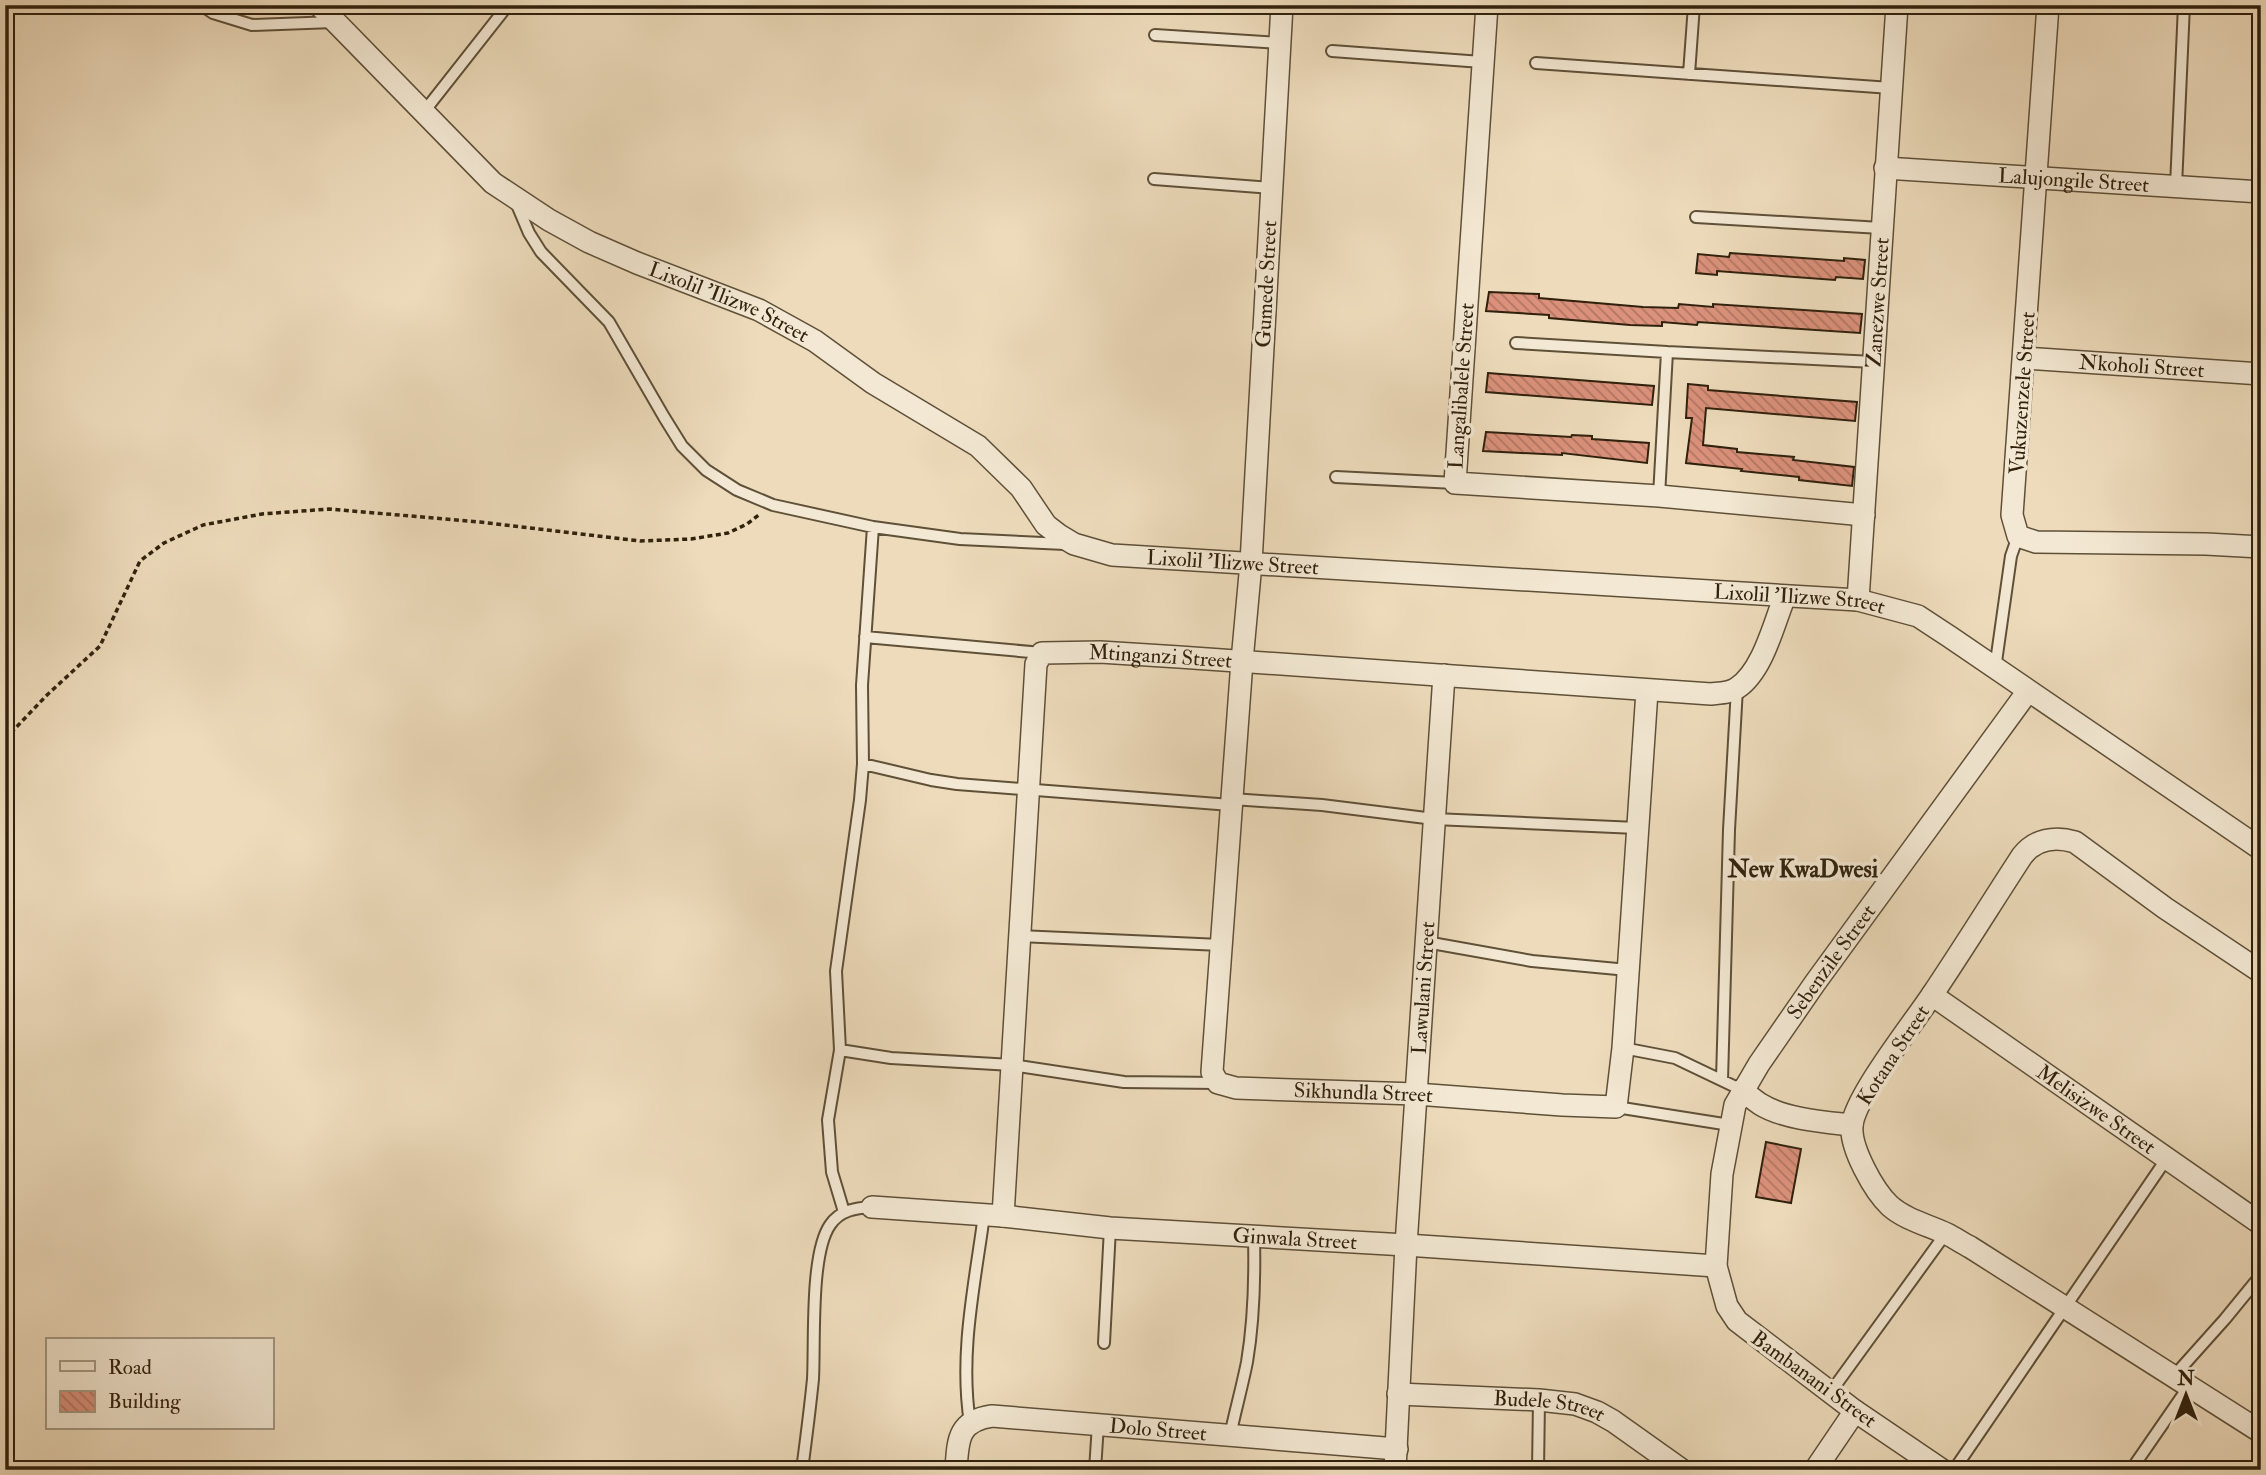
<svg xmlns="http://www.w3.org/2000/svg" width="2266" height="1475" font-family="'IM FELL Double Pica',serif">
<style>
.building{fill:url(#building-back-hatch);stroke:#30210d;stroke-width:2}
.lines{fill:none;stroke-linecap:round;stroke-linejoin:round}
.lane-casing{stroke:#5f5038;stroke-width:14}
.street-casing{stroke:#5f5038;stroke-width:24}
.path{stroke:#30210d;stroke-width:3.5;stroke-dasharray:5 3.5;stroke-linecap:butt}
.lane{stroke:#f3e8d3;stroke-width:10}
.street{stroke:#f3e8d3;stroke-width:21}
.labels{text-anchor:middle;stroke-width:7;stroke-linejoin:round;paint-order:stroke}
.street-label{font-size:21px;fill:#30210d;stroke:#f3e8d3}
.quarter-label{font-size:24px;font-weight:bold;fill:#30210d;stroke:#f3e8d3}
</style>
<defs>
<pattern id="building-back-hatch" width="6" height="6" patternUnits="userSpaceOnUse" patternTransform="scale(1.75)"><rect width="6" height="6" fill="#db917b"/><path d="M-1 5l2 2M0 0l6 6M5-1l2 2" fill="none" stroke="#b27663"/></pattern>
</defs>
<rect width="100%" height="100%" fill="#eddbbb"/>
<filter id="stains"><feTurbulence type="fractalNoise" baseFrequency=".00286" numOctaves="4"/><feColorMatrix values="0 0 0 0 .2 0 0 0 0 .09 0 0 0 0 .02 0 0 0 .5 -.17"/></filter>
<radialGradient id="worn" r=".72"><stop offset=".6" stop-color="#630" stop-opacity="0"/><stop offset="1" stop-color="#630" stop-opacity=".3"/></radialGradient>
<!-- building -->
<path class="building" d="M1730,253L1844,261V258L1865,260L1863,279L1836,277L1835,280L1717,271V275L1696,273L1698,254L1729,257Z
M1489,292L1539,294V298L1643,307L1678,308L1679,304L1713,307V304L1862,314L1860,333L1698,322L1697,325L1662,322V326L1630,325L1549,318V315L1486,311Z
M1488,373L1654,386L1652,405L1486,392Z
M1688,384L1708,386V390L1857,402L1855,421L1706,408L1703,445L1737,449V452L1794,457L1793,460L1854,467L1852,486L1799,480V477L1741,471L1742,469L1686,463L1692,418H1686Z
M1486,432L1571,437L1572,435L1592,436V439L1649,443L1647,463L1562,453V455L1483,451Z
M1766,1142L1801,1149L1791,1203L1756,1197Z"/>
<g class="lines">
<!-- lane casing -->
<g class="lane-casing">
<path id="lane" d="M201,5L213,13L252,25L334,22
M1155,35L1280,43
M1332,51L1482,62
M1536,63L1891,88
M1689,74L1694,5
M423,113L508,5
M1154,179L1272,188
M2176,186L2184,5
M515,200L529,233L541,252L609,322L664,417L682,446L706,470L737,490L773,505L873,527L960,539L1065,544
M1696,217L1881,228
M1516,343L1667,352
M1336,477L1455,483
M1659,496L1667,352L1874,362
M865,637L1042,653
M1995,669L2011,556L2018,536
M863,764L931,780L957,784L1231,805
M1232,799L1322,805L1434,819L1637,828
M1019,936L1221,945
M1426,942L1532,961L1628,970
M1623,1048L1675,1058L1742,1090
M840,1050L891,1058L1012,1065L1124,1082L1218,1083
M1722,1080L1729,830L1737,688
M1616,1107L1730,1125
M844,1212L832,1172L828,1120L840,1050L836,971L860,800L863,764L862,685L873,527
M1104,1343L1110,1228
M2174,1376L2225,1319L2261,1275
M1830,1393L1946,1233
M970,1423C959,1353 975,1283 984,1215
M1230,1436C1235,1412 1242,1387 1247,1362C1254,1320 1255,1279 1254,1237
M802,1470C806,1440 810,1409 813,1379C815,1342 810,1254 830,1225C840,1210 856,1208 872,1207
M1095,1470L1098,1424
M1538,1470L1539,1400
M1954,1470L2167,1158
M2131,1470L2189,1386"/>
</g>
<!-- street casing -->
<g class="street-casing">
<g id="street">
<path id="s1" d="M319,5L493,183L549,220L589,242L637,263L759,310L815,341L873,383L978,446L1021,488L1046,525L1059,535L1074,544L1112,555L1858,600L1918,616L1950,637L2261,849"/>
<path id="s2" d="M1282,5L1251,563L1242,661L1212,1072L1218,1083L1236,1088L1416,1094L1562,1105L1616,1107L1623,1048L1647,691"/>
<path d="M1487,5L1455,483L1659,496L1864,515"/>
<path d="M2048,5L2012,515L2018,536L2036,542L2206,544L2261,547"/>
<path id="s3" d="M1885,168L2261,192"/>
<path id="s4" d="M2025,358L2261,374"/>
<path id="s5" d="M1858,600L1897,5"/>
<path d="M2261,972L2165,908L2075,842C2055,836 2035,839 2022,856C1992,902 1963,949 1932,995C1914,1022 1854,1098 1852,1126C1850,1148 1874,1191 1890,1206C1906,1220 1928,1225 1947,1234C1955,1238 1962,1243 1970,1247L2261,1432"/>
<path id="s6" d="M1932,995L2261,1224"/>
<path d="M1742,1090C1748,1095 1754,1100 1760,1104C1784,1119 1824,1122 1852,1125"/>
<path id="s7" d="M872,1207L1003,1216L1110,1228L1406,1245L1716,1266"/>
<path id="s8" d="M1003,1216L1036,664L1042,653L1100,652L1179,657L1711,694C1720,693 1730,693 1737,688C1763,671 1774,623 1785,596"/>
<path id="s9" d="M1398,1394L1539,1400L1575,1404L1597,1412L1613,1421L1682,1470"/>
<path id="s10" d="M956,1470C958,1441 957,1421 992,1416L1397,1449"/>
<path id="s11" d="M1395,1470L1406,1245L1444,675"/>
<path d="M1815,1470L1855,1411"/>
<path id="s12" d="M1942,1470L1855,1411L1737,1321L1727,1306L1716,1266L1722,1174L1735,1105L1759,1064L1815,983L2028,691"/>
</g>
</g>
<!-- path -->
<path class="path" d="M5,739L47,695L100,646L140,561L164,543L203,525L262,514L329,509L480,522L640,541L691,539L728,533L747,524L760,514"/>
<!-- lane -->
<use href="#lane" class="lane"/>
<!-- street -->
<use href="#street" class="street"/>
</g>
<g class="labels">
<!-- street labels -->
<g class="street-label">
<text dy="7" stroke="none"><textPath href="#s3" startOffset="189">Lalujongile Street</textPath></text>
<text transform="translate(1266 284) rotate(-87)" y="7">Gumede Street</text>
<text dy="7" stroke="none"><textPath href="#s5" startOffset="298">Zanezwe Street</textPath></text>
<text dy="7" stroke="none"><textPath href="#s1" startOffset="514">Lixolil 'Ilizwe Street</textPath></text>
<text dy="7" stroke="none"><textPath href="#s4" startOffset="117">Nkoholi Street</textPath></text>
<text transform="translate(1461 386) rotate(-86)" y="7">Langalibalele Street</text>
<text transform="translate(2022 393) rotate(-86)" y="7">Vukuzenzele Street</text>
<text dy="7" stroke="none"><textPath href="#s1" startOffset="1102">Lixolil 'Ilizwe Street</textPath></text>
<text dy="7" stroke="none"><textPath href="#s1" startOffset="1670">Lixolil 'Ilizwe Street</textPath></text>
<text dy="7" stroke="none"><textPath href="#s8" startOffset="684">Mtinganzi Street</textPath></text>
<text dy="7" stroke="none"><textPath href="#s12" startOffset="648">Sebenzile Street</textPath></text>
<text dy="7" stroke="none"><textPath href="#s11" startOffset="483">Lawulani Street</textPath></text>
<text transform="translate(1893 1055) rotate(-57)" y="7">Kotana Street</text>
<text dy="7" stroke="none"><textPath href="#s2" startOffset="1228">Sikhundla Street</textPath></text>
<text dy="7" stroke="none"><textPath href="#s6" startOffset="200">Melisizwe Street</textPath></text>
<text dy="7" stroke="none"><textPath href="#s7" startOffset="424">Ginwala Street</textPath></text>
<text transform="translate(1814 1379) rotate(36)" y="7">Bambanani Street</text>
<text dy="7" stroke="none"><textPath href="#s9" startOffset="152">Budele Street</textPath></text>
<text dy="7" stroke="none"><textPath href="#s10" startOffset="240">Dolo Street</textPath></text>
</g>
<!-- quarter labels -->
<g class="quarter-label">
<text x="1803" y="877">New KwaDwesi</text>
</g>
</g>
<!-- margin -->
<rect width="2266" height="1475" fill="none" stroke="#eddbbb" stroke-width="28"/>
<rect x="7" y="7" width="2252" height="1461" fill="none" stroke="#30210d" stroke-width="3.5"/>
<rect x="14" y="14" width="2238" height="1447" fill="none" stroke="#30210d" stroke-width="2"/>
<!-- legend -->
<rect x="46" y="1338" width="228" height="91" fill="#f3e8d3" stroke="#a59884" stroke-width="2"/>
<rect x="60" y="1361" width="35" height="10" fill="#f3e8d3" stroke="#a59884" stroke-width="2"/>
<text x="108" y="1374" font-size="21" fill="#30210d">Road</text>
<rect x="60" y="1391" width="35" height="21" fill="url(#building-back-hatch)" stroke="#a59884" stroke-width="2"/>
<text x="108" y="1408" font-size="21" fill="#30210d">Building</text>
<!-- north arrow -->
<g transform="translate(2186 1395)" stroke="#f3e8d3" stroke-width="5" paint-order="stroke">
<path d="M0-5L12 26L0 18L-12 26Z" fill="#30210d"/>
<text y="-10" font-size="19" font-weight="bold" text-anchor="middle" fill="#30210d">N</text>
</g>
<rect width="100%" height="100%" filter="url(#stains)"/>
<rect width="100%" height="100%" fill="url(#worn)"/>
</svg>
